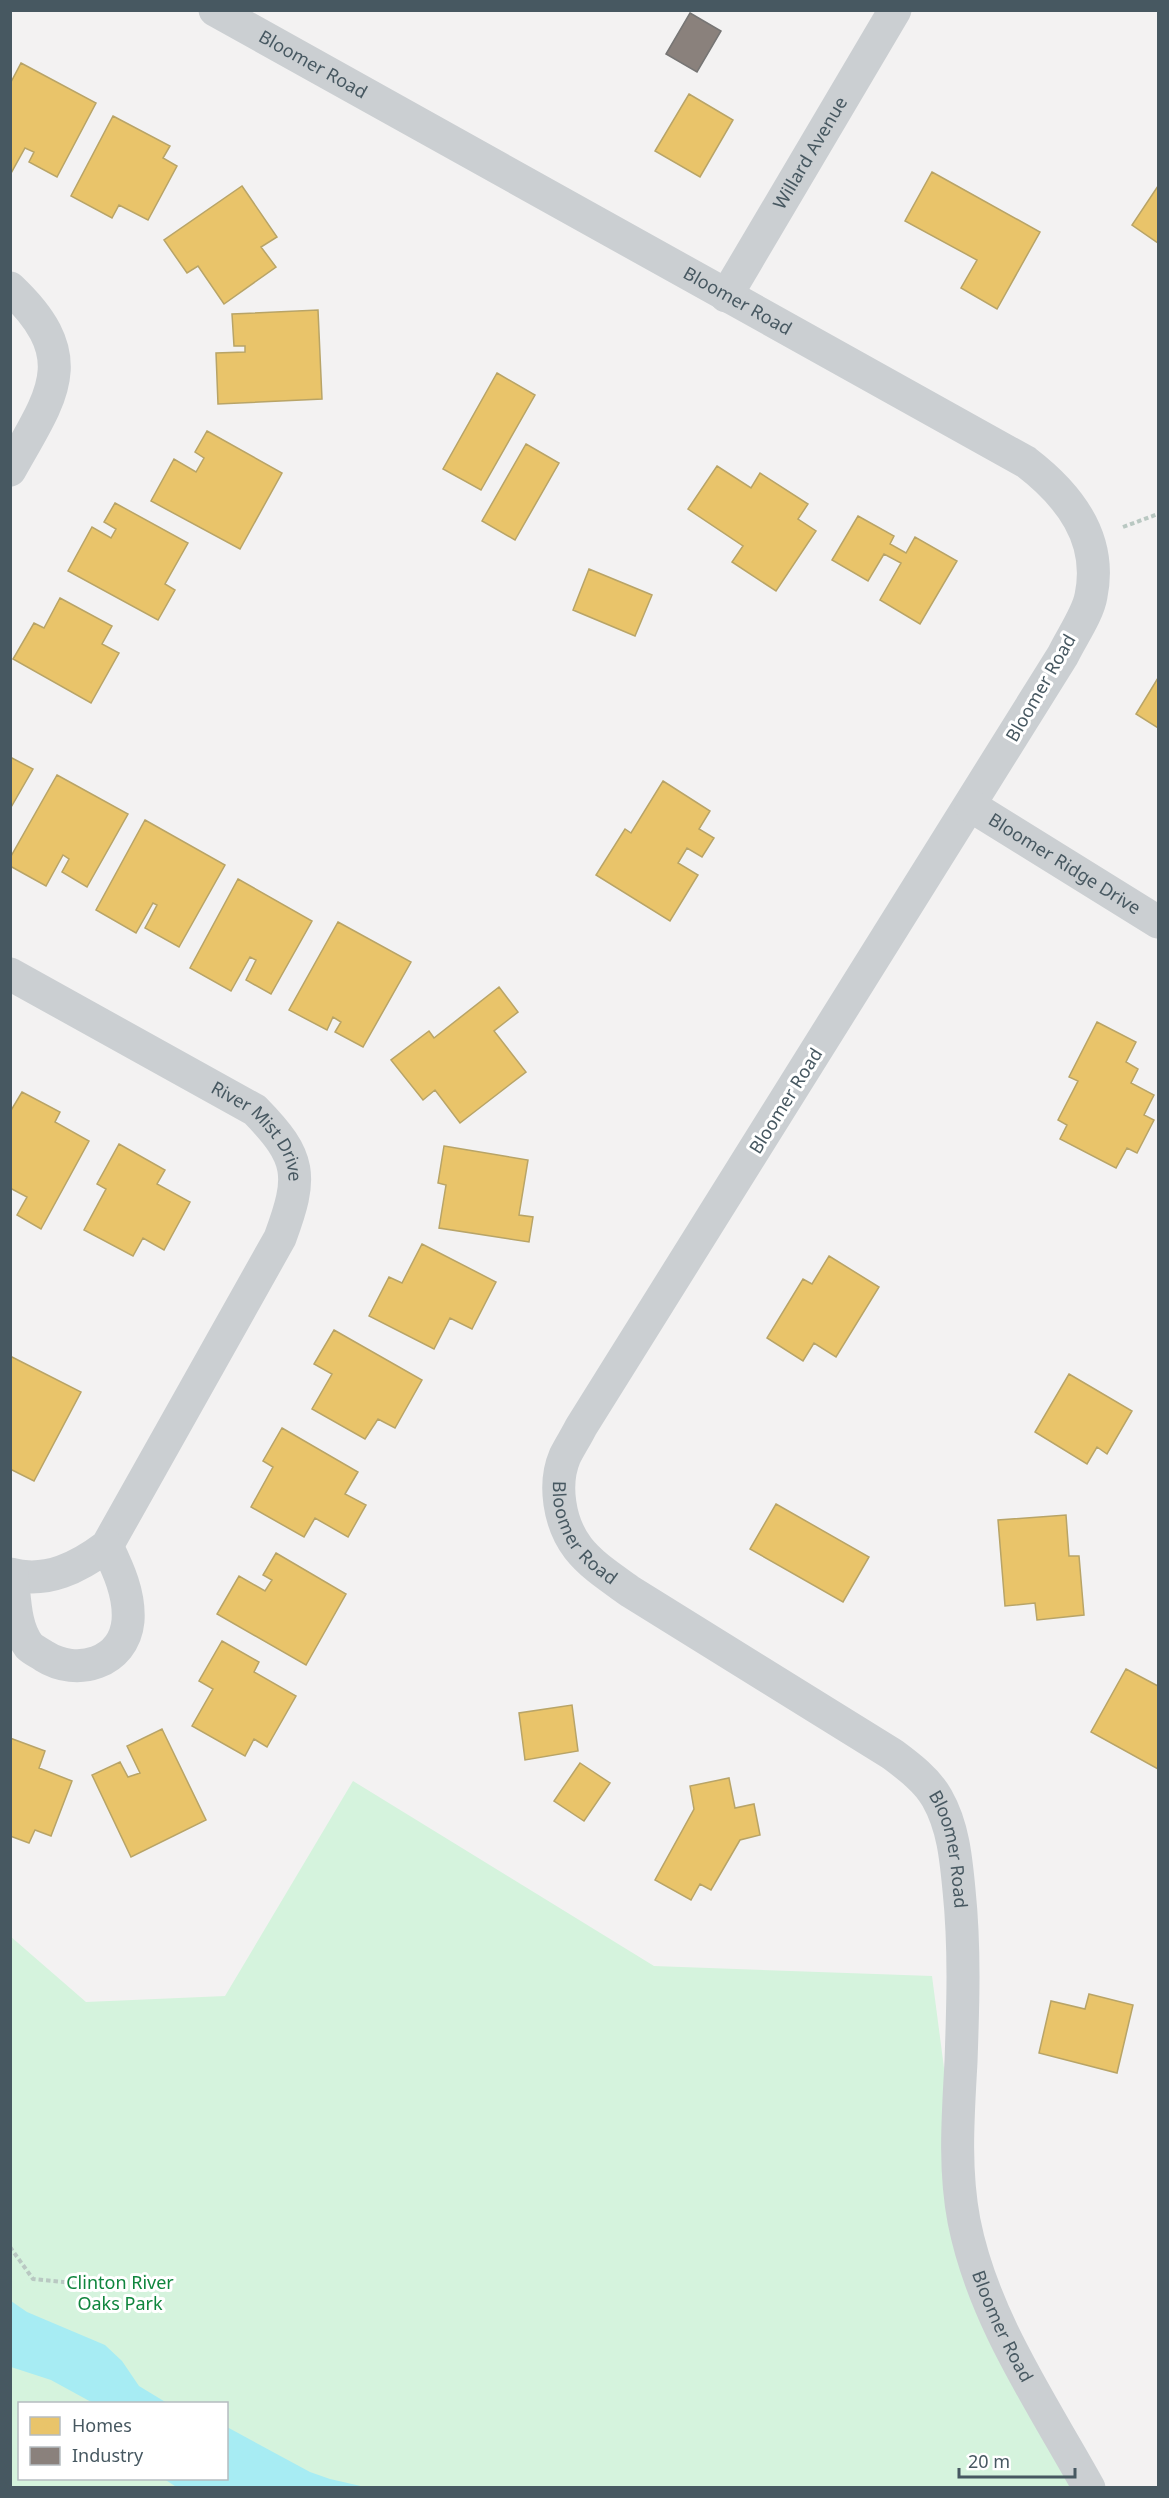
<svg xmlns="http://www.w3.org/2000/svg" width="1169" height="2498" font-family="'Noto Sans',sans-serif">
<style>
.green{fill:#d5f3dd;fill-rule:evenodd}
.water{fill:#a7ecf3}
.homes{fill:#e9c46a;stroke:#b8a467;stroke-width:1.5}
.industry{fill:#8a817c;stroke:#767574;stroke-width:1.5}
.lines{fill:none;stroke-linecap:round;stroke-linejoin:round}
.path{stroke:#b9c8c2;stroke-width:4;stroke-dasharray:4.5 3;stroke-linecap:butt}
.street{stroke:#cbcfd2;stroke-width:33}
.labels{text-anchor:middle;stroke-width:6;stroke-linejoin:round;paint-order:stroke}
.street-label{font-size:18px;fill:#475861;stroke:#fff}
.park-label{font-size:18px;fill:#0f853d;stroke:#fff}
</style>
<rect width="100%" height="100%" fill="#f3f2f2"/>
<!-- green -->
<path class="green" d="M353,1781L654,1966L932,1976L964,2221L1089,2487H11L10,1936L86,2002L225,1996ZM20,2404H226V2478H20Z"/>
<!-- water -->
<path class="water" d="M11,2301L27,2312L105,2345L122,2361L139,2386L167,2403H93L51,2380L11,2367Z
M227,2427L310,2472L330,2479L365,2487L178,2488L164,2479L226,2478Z"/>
<!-- homes -->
<path class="homes" d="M21,63L96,103L57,177L29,162L34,152L25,148L10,175V84Z
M689,94L733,120L700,177L655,151Z
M113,116L170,146L163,158L177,166L148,220L119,205L112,218L71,196Z
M932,172L1040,232L997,309L961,288L977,260L905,221Z
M242,186L277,237L261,247L276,267L224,304L198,266L187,273L164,240Z
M1158,186V243L1132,225Z
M318,310L322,399L218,404L216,353L245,352V346H234L232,314Z
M497,373L535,395L481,490L443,469Z
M207,431L282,473L240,549L151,501L174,459L196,472L204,458L195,452Z
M526,444L559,463L515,540L482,521Z
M717,466L751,488L760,473L808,504L798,519L816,531L776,591L732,562L743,546L688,509Z
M115,503L188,543L165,584L175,590L158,620L68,571L92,527L111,538L116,529L104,522Z
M858,516L894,536L890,544L906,553L915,537L957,561L920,624L880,600L901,563L884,554L868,581L832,560Z
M589,569L652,595L635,636L573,610Z
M60,598L112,626L102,644L119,653L91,703L13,659L34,623L44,628Z
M1158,678V728L1136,714Z
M10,757L33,769L10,809Z
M57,775L128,814L87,887L62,872L69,859L63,855L46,886L10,866V858Z
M663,781L710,811L699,829L714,838L702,857L687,848L678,863L698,875L670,921L596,875L625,829L631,833Z
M145,820L225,865L179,947L145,928L157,905L153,903L136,933L96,910Z
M238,879L312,921L271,994L246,980L256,960L250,957L231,991L190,968Z
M338,922L411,962L363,1047L335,1032L341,1022L333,1017L327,1030L289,1010Z
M499,987L518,1012L494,1031L526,1072L460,1123L435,1090L423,1100L391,1060L429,1031L434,1038Z
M1097,1022L1136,1042L1126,1062L1138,1069L1131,1083L1154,1095L1144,1115L1154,1120L1137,1153L1127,1148L1116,1168L1060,1139L1067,1125L1058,1120L1078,1081L1069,1077Z
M22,1092L60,1112L55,1122L89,1141L41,1229L17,1215L27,1197L10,1188V1112Z
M119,1144L165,1170L157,1184L190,1202L164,1250L143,1238L133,1256L84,1230L106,1189L97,1184Z
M444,1146L528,1160L519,1215L533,1217L529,1242L439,1228L446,1185L438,1183Z
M422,1244L496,1282L472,1329L450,1318L434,1349L369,1316L389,1277L402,1283Z
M829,1256L879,1287L836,1357L814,1343L803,1361L767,1338L803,1279L812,1284Z
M334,1330L422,1380L395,1428L378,1419L365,1439L312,1409L332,1374L314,1364Z
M10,1356L81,1392L34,1481L10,1469Z
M1069,1374L1132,1411L1107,1454L1097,1447L1087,1464L1035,1432Z
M282,1428L358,1472L345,1494L366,1505L348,1537L315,1518L304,1537L251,1507L273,1467L263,1461Z
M776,1504L869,1557L843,1602L750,1549Z
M1066,1515L1069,1556H1079L1084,1615L1037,1620L1035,1603L1005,1606L998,1520Z
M276,1553L346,1594L306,1665L217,1614L239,1576L265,1591L272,1580L263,1575Z
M222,1641L259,1662L254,1672L296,1696L267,1747L254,1739L245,1756L192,1726L213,1689L199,1681Z
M1126,1669L1158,1686V1769L1091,1732Z
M572,1705L578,1751L525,1760L519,1713Z
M162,1729L206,1820L131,1857L92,1775L120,1762L128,1777L140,1773L127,1746Z
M10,1738L45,1751L39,1768L72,1781L51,1836L35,1830L29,1843L10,1836Z
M580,1763L610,1783L584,1821L554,1801Z
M729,1778L735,1808L754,1804L760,1835L740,1840L711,1890L700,1884L691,1900L655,1880L694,1809L690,1786Z
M1089,1994L1133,2005L1117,2073L1039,2053L1051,2001L1085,2009Z"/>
<!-- industry -->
<path class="industry" d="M690,13L721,31L697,72L666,54Z"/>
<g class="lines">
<!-- path -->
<path class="path" d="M1123,527L1158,514
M10,2247L33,2279L92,2285"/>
<!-- street -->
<g class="street">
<path id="s1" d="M215,10L1026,462C1069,495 1103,538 1091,596C1088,614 1071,638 1063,655L581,1427C576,1437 570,1446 565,1456C553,1484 559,1523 578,1548C592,1566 613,1579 631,1592L892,1754C908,1766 927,1780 937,1798C953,1826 956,1858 959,1890C965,1948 963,2005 961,2062C958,2116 954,2169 964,2221C983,2318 1042,2403 1089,2488"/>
<path d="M10,288C84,358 52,395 10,470"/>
<path id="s2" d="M726,296L895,10"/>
<path id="s3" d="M971,806L1158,922"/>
<path id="s4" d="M10,974L255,1110C302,1158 303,1176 280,1238L107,1546C79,1567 47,1584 10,1574"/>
<path d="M12,1575C15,1598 14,1626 29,1646C33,1650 40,1653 44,1656C77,1677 124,1663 128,1621C130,1594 118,1569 107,1546"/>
</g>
</g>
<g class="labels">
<!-- street labels -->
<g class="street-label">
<text dy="6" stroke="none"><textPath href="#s1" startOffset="112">Bloomer Road</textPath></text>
<text dy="6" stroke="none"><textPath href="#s2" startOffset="166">Willard Avenue</textPath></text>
<text dy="6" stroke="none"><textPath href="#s1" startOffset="598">Bloomer Road</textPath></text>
<text transform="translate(1041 688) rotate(-60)" y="6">Bloomer Road</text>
<text dy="6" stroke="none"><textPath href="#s3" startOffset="110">Bloomer Ridge Drive</textPath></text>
<text transform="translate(786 1101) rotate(-58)" y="6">Bloomer Road</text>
<text dy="6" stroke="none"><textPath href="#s4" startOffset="298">River Mist Drive</textPath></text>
<text dy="6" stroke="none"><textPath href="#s1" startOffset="2181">Bloomer Road</textPath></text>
<text dy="6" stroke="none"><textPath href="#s1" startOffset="2685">Bloomer Road</textPath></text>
<text dy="6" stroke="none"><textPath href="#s1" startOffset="3171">Bloomer Road</textPath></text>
</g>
<!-- park labels -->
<g class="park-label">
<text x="120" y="2289">Clinton River<tspan x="120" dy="21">Oaks Park</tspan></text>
</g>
</g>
<!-- border -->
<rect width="1169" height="2498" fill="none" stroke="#475861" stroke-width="24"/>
<!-- legend -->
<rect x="18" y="2402" width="210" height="78" fill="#ffffff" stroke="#b5bcc0" stroke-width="1.5"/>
<rect x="30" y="2417" width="30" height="18" fill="#e9c46a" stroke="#b5bcc0" stroke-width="1.5"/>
<text x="72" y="2432" font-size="18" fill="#475861">Homes</text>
<rect x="30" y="2447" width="30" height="18" fill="#8a817c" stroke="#b5bcc0" stroke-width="1.5"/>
<text x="72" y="2462" font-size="18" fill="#475861">Industry</text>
<!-- scale -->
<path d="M959 2468v9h116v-9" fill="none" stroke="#475861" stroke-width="3"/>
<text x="968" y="2468" font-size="18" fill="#475861" stroke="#ffffff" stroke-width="4.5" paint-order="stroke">20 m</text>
</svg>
